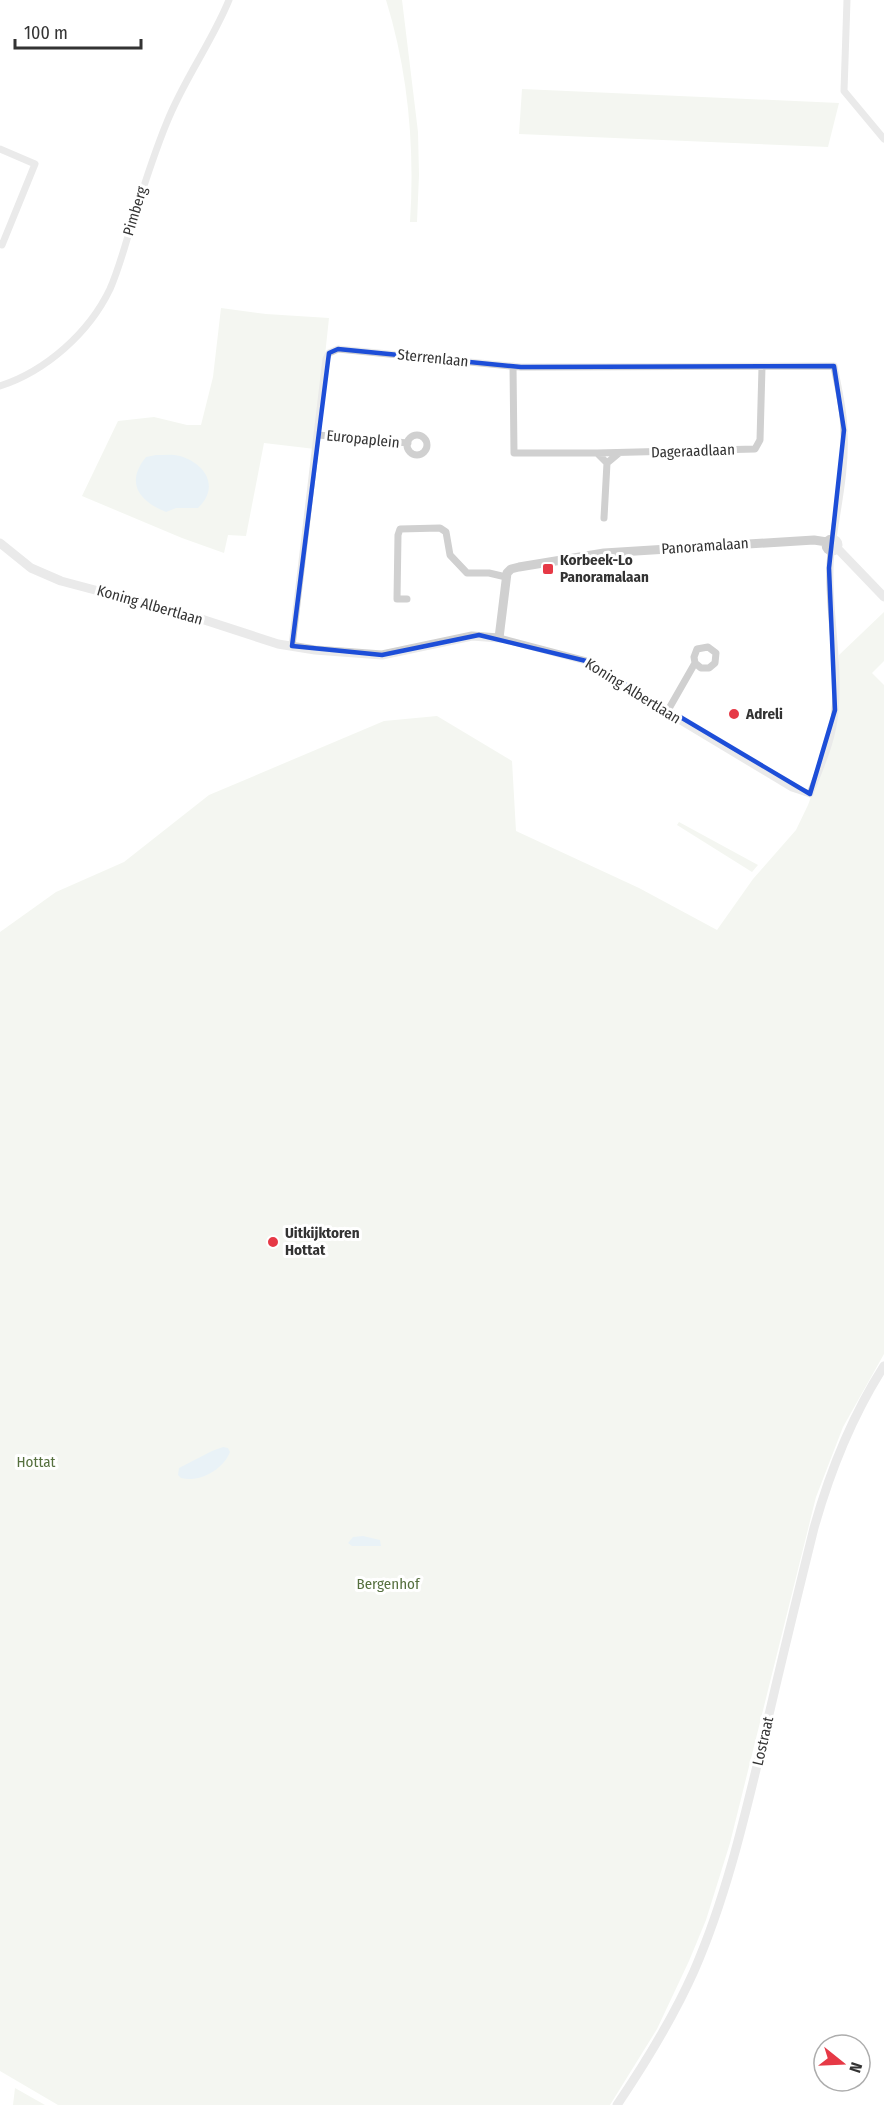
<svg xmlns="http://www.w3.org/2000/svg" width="884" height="2105" font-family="'Fira Sans Condensed',sans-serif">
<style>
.green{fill:#e6ecdf}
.water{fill:#cfe2ee}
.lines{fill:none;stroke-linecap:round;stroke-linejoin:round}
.minor{stroke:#d0d0d0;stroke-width:7}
.tertiary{stroke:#d0d0d0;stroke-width:9}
.marked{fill:none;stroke:#1d4ed8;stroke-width:4.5;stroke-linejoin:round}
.poi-dot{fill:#e63946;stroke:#fff;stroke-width:2}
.labels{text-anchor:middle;stroke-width:6;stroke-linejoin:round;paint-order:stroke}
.street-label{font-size:15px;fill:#333;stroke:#fff}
.poi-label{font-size:15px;font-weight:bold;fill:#333;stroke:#fff;text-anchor:start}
.park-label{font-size:15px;fill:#56703f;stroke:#fff}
</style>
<rect width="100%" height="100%" fill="#fff"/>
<!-- green -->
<path class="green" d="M386,0H402L418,132L419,175L417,222H410C415,147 408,71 386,0Z
M522,89L839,103L828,147L519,134Z
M221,308L266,314L329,318L315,449L264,443L246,536L228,535L224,553L182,538L82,496L118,421L154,417L187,425H201L213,377Z
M884,612V661L872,673L884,685V1354L843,1427L816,1497L730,1843L706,1920L689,1961L657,2029L610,2105H58L0,2071V932L56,892L124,862L209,795L384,721L437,716L512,761L516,831L639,888L717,930L753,879L796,830L808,805L835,731L838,711L839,655Z
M679,822L758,865L752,872L677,825Z
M15,2088L45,2105H13Z"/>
<!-- water -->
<path class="water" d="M156,455C164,455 173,454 180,456C206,464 220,487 198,508H176L166,512C139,501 125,483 146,457Z
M223,1447L228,1448L230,1452C223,1470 199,1483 181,1478L178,1475L179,1468L212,1451Z
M363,1536L380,1540L381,1546H352L348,1543L353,1537Z"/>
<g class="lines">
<!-- minor -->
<path class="minor" d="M847,0L844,91L884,139
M0,149L35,164L2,245L0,244
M513,366L514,453H597
M0,386C46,371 89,333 110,289C118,271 123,252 129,233C141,195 152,158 167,122C184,79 212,42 229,0
M318,435L408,443
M407 445a10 10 0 1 1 20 0a10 10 0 1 1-20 0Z
M619,453L607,463L597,453L755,449L760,440L762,367
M604,518L607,463
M407,599H397L398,535L400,529L440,528L446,532L450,555L467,573H489L506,577
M499,638L586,661L619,684L792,788L810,794C820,767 833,740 835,711C840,657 826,604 831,551
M292,646L326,359L329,353L338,349L521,367L834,366C838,388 844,410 844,432C846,468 838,503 833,539
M667,712L695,663L694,657L697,649L708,647L716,653L715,663L709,668H701L695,663"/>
<!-- tertiary -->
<path class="tertiary" d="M826 545a6 6 0 1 1 12 0a6 6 0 1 1-12 0Z
M0,543L31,568L61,581L189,615L278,644L315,650L382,655L472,636L499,638L507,573L511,569L519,567L604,553L814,540L827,542
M837,548L884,597
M617,2105C646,2062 673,2018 694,1971C725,1900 743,1824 761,1749C778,1675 796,1601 814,1528C830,1471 852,1416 884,1366"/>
</g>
<!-- marked area -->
<path d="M0 0H884V2105H0ZM338,349L521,367L834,366L844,430L829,568L835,710L810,794L586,661L479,635L382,655L292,646L329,353Z" fill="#fff" fill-opacity=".55" fill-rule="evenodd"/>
<path class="marked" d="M338,349L521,367L834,366L844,430L829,568L835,710L810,794L586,661L479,635L382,655L292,646L329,353Z"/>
<!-- markers -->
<g class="poi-dot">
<rect x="542" y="563" width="12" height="12" rx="3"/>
<circle cx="734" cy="714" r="6"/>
<circle cx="273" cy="1242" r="6"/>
</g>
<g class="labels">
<!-- street labels -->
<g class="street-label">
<text transform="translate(135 211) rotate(-73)" y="5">Pimberg</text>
<text transform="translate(433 358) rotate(6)" y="5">Sterrenlaan</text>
<text transform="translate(363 439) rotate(6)" y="5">Europaplein</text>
<text transform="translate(693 451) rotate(-2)" y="5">Dageraadlaan</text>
<text transform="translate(705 546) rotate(-4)" y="5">Panoramalaan</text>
<text transform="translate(150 605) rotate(16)" y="5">Koning Albertlaan</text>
<text transform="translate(633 691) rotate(32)" y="5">Koning Albertlaan</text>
<text transform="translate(763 1741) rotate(-77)" y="5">Lostraat</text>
</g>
<!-- poi labels -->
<g class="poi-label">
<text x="560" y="565">Korbeek-Lo<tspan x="560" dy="17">Panoramalaan</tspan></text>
<text x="746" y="719">Adreli</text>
<text x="285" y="1238">Uitkijktoren<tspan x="285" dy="17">Hottat</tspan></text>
</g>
<!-- park labels -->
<g class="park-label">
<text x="36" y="1467">Hottat</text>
<text x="388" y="1589">Bergenhof</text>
</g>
</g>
<!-- north arrow -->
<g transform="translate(842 2063) rotate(108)"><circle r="28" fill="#ffffff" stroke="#adadad" stroke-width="1.5"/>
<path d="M0-4.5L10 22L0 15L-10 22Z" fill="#e63946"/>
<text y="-9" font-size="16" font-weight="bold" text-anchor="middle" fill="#333333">N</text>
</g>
<!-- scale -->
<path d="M15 39v9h126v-9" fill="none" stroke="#333333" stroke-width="3"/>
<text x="24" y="39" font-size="18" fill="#333333" stroke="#ffffff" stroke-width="4.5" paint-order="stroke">100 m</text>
</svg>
